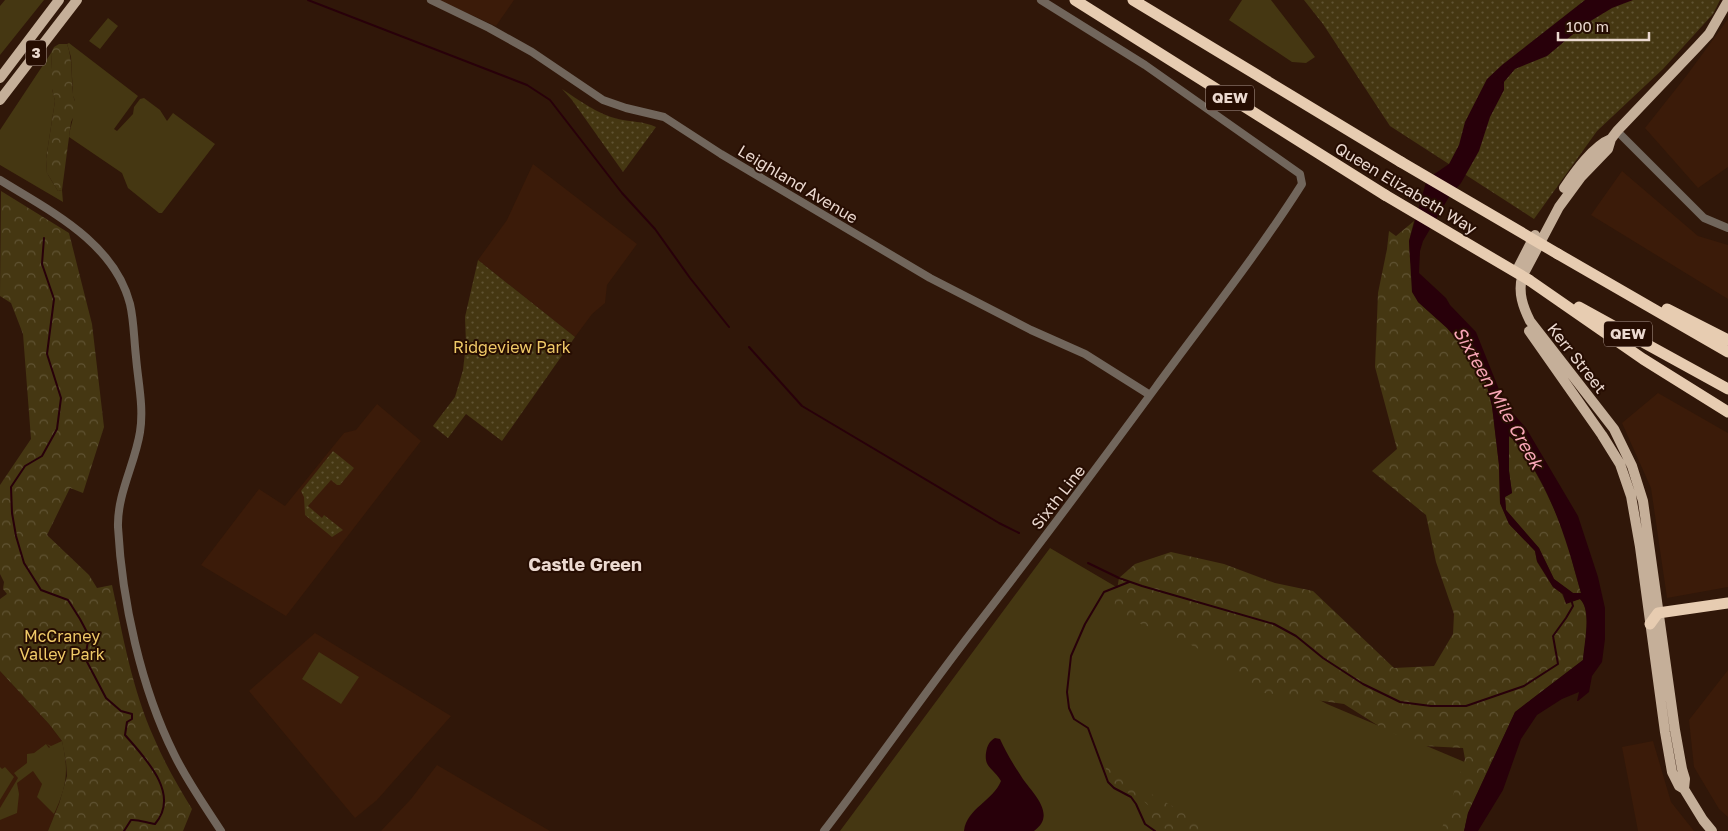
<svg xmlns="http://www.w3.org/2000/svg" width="1728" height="831" font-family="'Golos Text',sans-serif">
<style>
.built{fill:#3b1b09}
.grass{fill:#453712}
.forest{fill:url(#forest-crowns)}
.park{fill:url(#park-dots)}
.water{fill:#28000a;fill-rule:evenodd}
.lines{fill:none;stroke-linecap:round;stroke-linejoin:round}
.stream{stroke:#28000a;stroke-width:2}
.minor{stroke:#71665c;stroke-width:8}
.major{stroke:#c5af99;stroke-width:10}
.highway{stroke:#e7ccb1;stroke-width:11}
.highway-bridge{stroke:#e7ccb1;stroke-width:11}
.labels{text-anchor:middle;stroke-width:4;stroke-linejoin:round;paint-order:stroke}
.shield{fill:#260d02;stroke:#b09c92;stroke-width:1}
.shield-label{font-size:15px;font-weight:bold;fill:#ebd9d0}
.street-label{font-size:16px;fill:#ebd9d0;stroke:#260d02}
.park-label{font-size:16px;fill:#f0ca68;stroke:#260d02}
.water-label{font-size:18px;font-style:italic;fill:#f8a6b6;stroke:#260d02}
.neighbourhood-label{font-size:18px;font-weight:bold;fill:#ebd9d0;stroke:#260d02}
</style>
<defs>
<pattern id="forest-crowns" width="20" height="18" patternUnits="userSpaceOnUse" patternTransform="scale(1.25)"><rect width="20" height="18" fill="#453712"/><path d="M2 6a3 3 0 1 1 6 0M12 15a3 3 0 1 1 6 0" fill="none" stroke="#605333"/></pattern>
<pattern id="park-dots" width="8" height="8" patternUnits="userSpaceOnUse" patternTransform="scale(1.25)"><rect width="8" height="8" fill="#453712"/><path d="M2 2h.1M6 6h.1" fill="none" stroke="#605333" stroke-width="1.8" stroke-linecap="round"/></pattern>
</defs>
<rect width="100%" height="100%" fill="#301709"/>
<!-- built -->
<path class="built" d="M438,0H514L496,26Z
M1728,19V167L1698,188L1645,128L1687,75Z
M533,164L637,244L607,285L605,303L592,314L575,337L478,260L507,220Z
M1622,171L1698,236L1728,245V299L1591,215Z
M1658,393L1728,433V587L1667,598L1651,488L1622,423Z
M377,404L421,441L286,616L201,565L259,489L285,506L344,433L356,430Z
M315,633L451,716L377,800L355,818L249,691Z
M1728,670V817L1719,809L1694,767L1689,720Z
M0,671L49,724L62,741L59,804L48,831H0Z
M1653,741L1671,802L1694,831H1638L1622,747Z
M437,765L550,831H381L411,799Z"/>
<!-- grass -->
<path class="grass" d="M5,0H44L0,55V6Z
M1242,0H1271L1315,57L1306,63L1292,62L1229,20Z
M108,18L118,26L100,49L89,41Z
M69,43L138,96L114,129L117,131L133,114L134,107L140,99L144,98L160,110L167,121L173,113L215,144L162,213H159L128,188L122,173L69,137C70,124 79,106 73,96L71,57L67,44Z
M51,53L52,69V89L55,101L46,159L47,173L58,191L62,190L63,202L0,165V130Z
M1050,548L1198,635L1327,704L1467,763L1450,831H840Z
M319,652L359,677L341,704L302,679Z
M62,741C69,771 67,786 54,814L37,797L42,784L33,771L17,783L19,794L17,813L0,820V808L18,778L14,773L27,763V754L34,753L46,744L49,748L50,747L47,744L51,746Z
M0,767L2,769L5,767L14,777L0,800Z"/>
<!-- forest -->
<path class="forest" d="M59,44H67C73,61 71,76 73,94C74,103 80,107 77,117L73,118L71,122L62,190L58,191L47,173L46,159L55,101L52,89V69L51,53L54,47Z
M1,191L69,233L92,324L104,427L83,493L70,488L47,535L89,575L97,588L112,585C123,636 132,689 154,738C164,762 178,786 192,809L183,831H48L59,804L67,776L66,762L62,741L49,724L0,671V599L7,594L3,589L4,582L0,574V485L31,439L23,334L11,303L0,296Z
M1414,221L1409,241L1410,259L1418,302L1447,328L1472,357L1486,382L1492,406L1499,465L1500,503L1509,524L1535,551L1537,562L1553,587L1562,594L1566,603L1580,599C1592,610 1585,644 1583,660L1515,712L1468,813L1464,831H1441L1465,759L1463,748L1424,746L1385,730L1344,704L1264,693L1225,664L1184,641L1121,616L1114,607L1119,578L1135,564L1171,552L1224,564L1275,583L1313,591L1394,668L1434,666L1453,634L1454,614L1436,562L1426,515L1372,471L1397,449L1375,367L1378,293L1387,249L1389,231L1396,236Z
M1509,436C1528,449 1561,521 1568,544C1572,561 1576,577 1581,593H1573L1554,579L1539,548L1506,510L1505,497L1512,493L1509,471Z
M1100,751L1109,752L1119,777L1134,780L1146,791L1216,831H1168L1160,825L1155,826L1145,812L1149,806L1137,795L1135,797L1110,781Z"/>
<!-- park -->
<path class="park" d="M1304,0H1720L1713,14L1663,69L1597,131L1534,219L1390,126L1323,24Z
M562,89C579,100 597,114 618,119C631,122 643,121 656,127L623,172L572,100Z
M478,260L575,337L502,441L466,414L448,438L433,426L455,397L463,370L466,344L465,317Z
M333,451L354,468L340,485H337L331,480L308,506L322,518L324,515L343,530L332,537L305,515L304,497L301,491Z"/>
<!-- water -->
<path class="water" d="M1585,0H1633L1612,8L1584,25L1547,56L1515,69L1504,82V90L1490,117L1479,151L1461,183L1449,197L1423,241L1420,251L1419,273L1446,298L1450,305L1476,332L1500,392L1511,411L1526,428L1578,516L1598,577L1605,608V639L1602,662L1592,676L1589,692L1578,701H1577L1579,692L1562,699L1537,715L1521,739L1503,790L1478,831H1464L1468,813L1515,712L1583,660C1584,644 1592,610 1580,599L1566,604L1563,594L1553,587L1537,561L1535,551L1509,524L1500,503L1499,465L1492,406L1486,382L1472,357L1447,328L1418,302L1412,292L1409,241L1427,179L1449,164L1459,145L1465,122L1487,79L1502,65ZM1509,436C1515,440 1518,446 1522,451C1552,491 1568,545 1581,593H1573L1554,579L1539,548L1506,510L1505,497L1512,493L1509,471Z
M995,738L1000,739C1006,752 1013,764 1021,776C1031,792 1058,814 1034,831H964C967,808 993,801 1001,781C993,767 982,768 987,748C989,743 990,741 995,738Z"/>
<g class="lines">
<!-- stream -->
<path class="stream" d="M308,0L527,85L550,100L622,193L655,229L690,278L729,327
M44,238L42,264L54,299L47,354L61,398L57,429L42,456L25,466L11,487L12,513L16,536L24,563L41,590L68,600L80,619L89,636L85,658L106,698L121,711L132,714V719L127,722L125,735C145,758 181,794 155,824C147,823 138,819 131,820L124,831
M749,347L802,406L999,523L1019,533
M1088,563L1119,578L1142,586L1274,624L1296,636L1323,658L1363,684L1400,702L1431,706H1466L1524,686L1558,664L1553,636L1566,618L1573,606L1571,599
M1129,582L1104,592L1085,624L1071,656L1067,692L1069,708L1074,719L1088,728L1108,782L1114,788L1131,797L1136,804L1145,824L1155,831"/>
<!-- minor -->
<path class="minor" d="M431,0L489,28L532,52L603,100L626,108L664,117L721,154L930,278L1031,330L1085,354L1150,395
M1617,131L1704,218L1728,228
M0,180C50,211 114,242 130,304C134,321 134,340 136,357C138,382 144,407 140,432C135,464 117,494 118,527C122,601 141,688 174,754C187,781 205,806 221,831
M824,831C874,766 921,698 971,633C1034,552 1095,470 1156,387C1205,320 1257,255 1302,184L1300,174L1145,65L1041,0"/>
<!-- major -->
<path class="major" d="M0,78L59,0
M0,100L77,0
M1564,188C1575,172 1593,146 1611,139
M1518,268L1535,235
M1529,331L1602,435L1620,464L1631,496L1640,547L1665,732L1672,772L1679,786L1684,789L1703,820L1712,831
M1684,789L1685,779L1682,769L1675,730L1643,501L1632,466L1614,429L1530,321C1523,307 1518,293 1522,277L1559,207L1581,177L1608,149L1611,139L1617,131L1697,47L1709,34L1728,1"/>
<!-- highway -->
<path class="highway" d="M1075,0L1385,195
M1133,0L1401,162
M1558,254L1728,352
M1529,280L1643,359L1728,412
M1579,307L1728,389
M1667,309L1728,340
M1650,624L1658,613L1728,603"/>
<!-- highway-bridge -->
<path class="highway-bridge" d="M1401,162L1558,254
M1385,195L1529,280"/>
</g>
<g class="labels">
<!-- shield labels -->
<g class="shield">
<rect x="26" y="40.5" width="20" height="25" rx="4"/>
<rect x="1206" y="85.5" width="48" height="25" rx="4"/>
<rect x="1604" y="321.5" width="48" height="25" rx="4"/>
</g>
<g class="shield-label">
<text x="36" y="58">3</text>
<text x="1230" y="103">QEW</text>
<text x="1628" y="339">QEW</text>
</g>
<!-- street labels -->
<g class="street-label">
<text transform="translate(798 184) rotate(31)" y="6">Leighland Avenue</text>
<text transform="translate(1406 188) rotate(31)" y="6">Queen Elizabeth Way</text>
<text transform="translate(1577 358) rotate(52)" y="6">Kerr Street</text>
<text transform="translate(1058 497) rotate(-52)" y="6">Sixth Line</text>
</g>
<!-- park labels -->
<g class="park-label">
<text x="512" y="353">Ridgeview Park</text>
<text x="62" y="642">McCraney<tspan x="62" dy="18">Valley Park</tspan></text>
</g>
<!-- water labels -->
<g class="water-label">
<text transform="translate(1498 398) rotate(60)" y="6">Sixteen Mile Creek</text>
</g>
<!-- neighbourhood labels -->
<g class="neighbourhood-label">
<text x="585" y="571">Castle Green</text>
</g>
</g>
<!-- scale -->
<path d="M1558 32v8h91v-8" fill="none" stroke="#ebd9d0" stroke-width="2.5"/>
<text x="1566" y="32" font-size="15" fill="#ebd9d0" stroke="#260d02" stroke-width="4" paint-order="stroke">100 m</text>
</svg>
